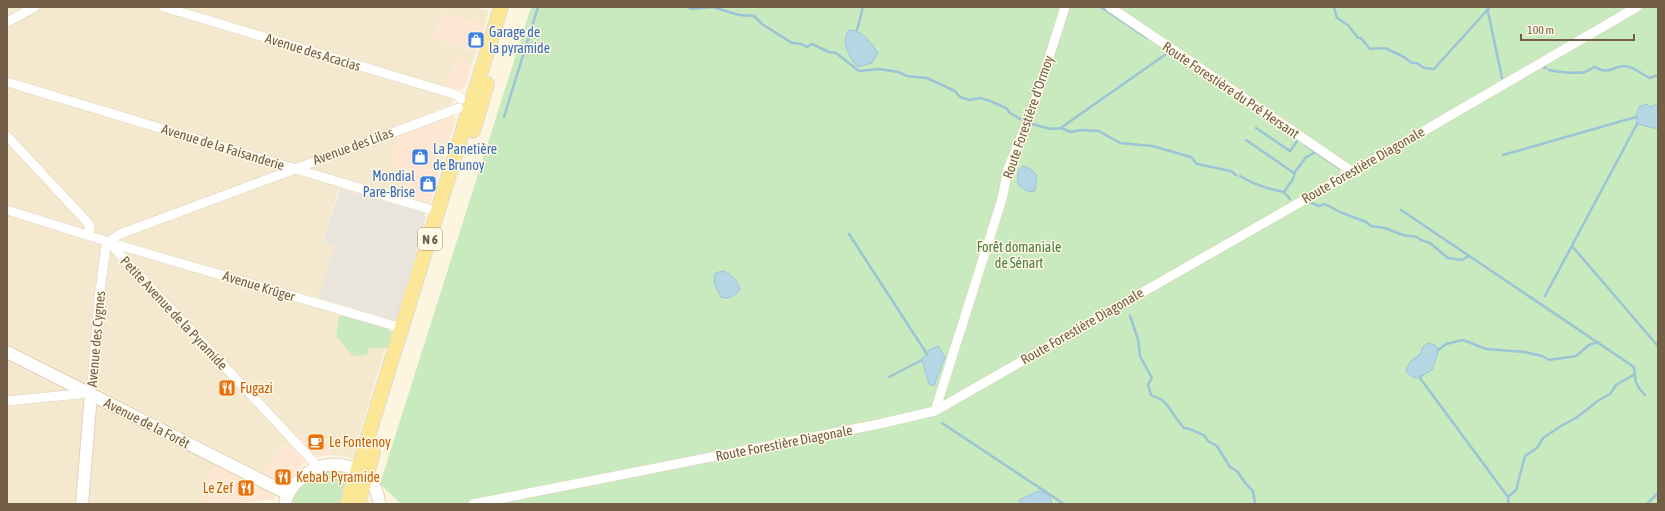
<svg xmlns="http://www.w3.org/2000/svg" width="1665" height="511" font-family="'Asap Condensed',sans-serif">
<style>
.residential{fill:#f4e9ce}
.commercial{fill:#fde7d3}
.industrial{fill:#eae5dc}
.green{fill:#c9e9bf;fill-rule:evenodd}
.water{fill:#b5d6e5;stroke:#9bc4d7}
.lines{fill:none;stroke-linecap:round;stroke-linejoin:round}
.stream{stroke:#9bc4d7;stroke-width:2.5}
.street-casing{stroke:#e0d3bc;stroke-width:10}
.secondary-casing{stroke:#e2d2b7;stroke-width:14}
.primary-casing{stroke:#e0dcd7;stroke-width:16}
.street{stroke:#fff;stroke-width:9}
.secondary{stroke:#fff;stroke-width:12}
.primary{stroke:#fce797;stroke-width:14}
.labels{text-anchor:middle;stroke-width:3;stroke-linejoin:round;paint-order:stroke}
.shield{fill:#fff9e6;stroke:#9c8c77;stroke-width:1}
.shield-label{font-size:13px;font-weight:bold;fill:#725e47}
.shop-label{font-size:14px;fill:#366cbe;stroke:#fff9e6;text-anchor:start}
.street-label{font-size:14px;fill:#725e47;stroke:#fff9e6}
.park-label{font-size:14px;fill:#4a7e42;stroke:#fff9e6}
.food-label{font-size:14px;fill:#c56008;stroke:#fff9e6;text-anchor:start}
</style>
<rect width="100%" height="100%" fill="#fcf6e0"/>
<!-- residential -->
<path class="residential" d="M7,7H474L489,11L485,25L441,14L434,39L476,52L472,65L456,60L444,96L453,100V104L396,126L397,135L410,171L403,195L342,177L323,242L336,245L319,298L304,294L302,304L383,328L390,333L352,458L330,455L327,444L305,439L297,432L273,457L263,475L204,483V504H7Z"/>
<!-- commercial -->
<path class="commercial" d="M441,14L485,25L476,52L434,39Z
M456,59L472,65L465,88L460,90L446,86Z
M453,116L456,119L430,203H425L403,195L410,171L389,165L397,135Z
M297,431L305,439L314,431L327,444L330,455L315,457L295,434Z
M288,442L306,463L294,473L285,486L263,475L273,457Z
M216,463L275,495V499L231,504H204V483Z"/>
<!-- industrial -->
<path class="industrial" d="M340,188L424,213L426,218L396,321L319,298L335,245L323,242Z"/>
<!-- green -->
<path class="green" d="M531,7H1658V504H401L380,484ZM1346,162L1361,173V176L1349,179L1341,178L1340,163Z
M344,314L372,318L393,333L392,344L387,348H369L367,355L353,356L336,336L339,317Z
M335,469L349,473L342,504H292C297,480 314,474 335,469Z"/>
<!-- water -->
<path class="water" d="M849,30C864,31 870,42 878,53L872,63L858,67C849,57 840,42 849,30Z
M1646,104L1650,107L1658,104V129L1637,124L1636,117L1639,107Z
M1023,166L1032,170L1037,176L1035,191L1029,192L1019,186C1017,178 1016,171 1023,166Z
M723,271C732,274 738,281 740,290C734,296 729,300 721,297L714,283L715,273Z
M1428,343L1434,345L1439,349L1432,370L1418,378L1412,377L1406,371C1407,369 1408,365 1410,362C1415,357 1422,357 1422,348Z
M938,346L945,357L934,386L929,384L922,360L929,350Z
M1039,491L1049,495L1052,504H1020L1019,500Z"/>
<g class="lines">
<!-- stream -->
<path class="stream" d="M688,7L691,9L713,7L739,15L754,16L762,24L792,43L801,44L807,47L812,44L829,52L836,53L859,71L880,69L898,72L907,76L927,78L955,91L960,97L970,100L980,98L990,101L1006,108L1010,113L1022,120
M1101,7L1147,38
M1487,7L1502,78
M1334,8L1337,18L1348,25L1358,38H1361L1370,49L1385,48L1404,57L1412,63H1417L1424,68L1434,69L1490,7
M857,30L863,7
M1543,67L1546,68
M1549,70C1557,72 1578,74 1585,72C1588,71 1591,69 1594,67C1611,75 1610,67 1624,66C1634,66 1642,75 1650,78L1658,75
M1262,116L1298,140
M504,117L538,7
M1032,124L1051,129L1061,128L1071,132L1080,130L1099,131L1120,143L1152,146L1191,157L1197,164L1231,171L1236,175
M1062,127L1169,52
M1256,128L1290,151L1298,140
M1246,140L1294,173L1307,156H1309L1315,152
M1305,145L1339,168
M1503,155L1636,117
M1240,176C1255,185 1267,189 1284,192L1290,199
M1284,192L1293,179L1295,172
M1309,202L1319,206L1325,204L1340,212L1366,222L1371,226L1385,228L1403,235L1417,237L1421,240L1430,243L1448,258L1462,260L1469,256
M1401,210L1634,367C1635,380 1635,385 1645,395
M849,234L927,354
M1572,246L1657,345
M1545,296L1637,124
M1130,316L1138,339L1140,356L1152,378L1148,385L1151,395C1155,397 1159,398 1162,400C1170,406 1176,420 1184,428C1191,428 1197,433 1204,435L1208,441L1217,446L1230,467L1237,471L1246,484L1253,491L1255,504
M1438,350L1446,344L1463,340L1486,349L1525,352L1542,356L1549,360L1576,356L1589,345L1598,342
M1421,376L1420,378L1508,497L1509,504
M889,377L922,360
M942,423L1064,504
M1508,497L1516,490L1525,456L1537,448L1543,438L1561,426L1576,418L1599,400L1610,394L1616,385L1635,374
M1647,504L1658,493"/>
<!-- street casing -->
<g class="street-casing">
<path id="street" d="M164,7L457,95L461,99
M1110,7L1353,172
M7,22L35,7
M7,82L429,209L438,213
M7,136L88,223L90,227L88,234
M7,210L106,241
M112,239L120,234L459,108
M115,244L402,328
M113,247L311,459L317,467
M91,394L99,298L106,246
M7,401L79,394L85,392
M935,411L1002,199L1008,169L1033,108L1065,7
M473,504L879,424L935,411L1353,172L1637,7"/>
</g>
<!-- secondary casing -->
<g class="secondary-casing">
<path id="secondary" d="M7,352L288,494
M82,504L91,394
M285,504C286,495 291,489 296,483C302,477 310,470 319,467C345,458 378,474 379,504"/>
</g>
<!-- primary casing -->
<g class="primary-casing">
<path id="primary" d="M473,131L487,84
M347,504L501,7
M358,504L373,453"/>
</g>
<!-- street -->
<use href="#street" class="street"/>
<!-- secondary -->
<use href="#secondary" class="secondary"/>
<!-- primary -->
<use href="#primary" class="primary"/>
</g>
<!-- icons -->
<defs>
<g id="shop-square" transform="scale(0.9)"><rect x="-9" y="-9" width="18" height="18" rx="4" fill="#3f7fe0" stroke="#fff9e6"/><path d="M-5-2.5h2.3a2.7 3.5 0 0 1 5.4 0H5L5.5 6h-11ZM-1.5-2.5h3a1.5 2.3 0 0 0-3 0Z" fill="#fff"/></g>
<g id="restaurant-square" transform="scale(0.9)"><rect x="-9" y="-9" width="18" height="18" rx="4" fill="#e8710a" stroke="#fff9e6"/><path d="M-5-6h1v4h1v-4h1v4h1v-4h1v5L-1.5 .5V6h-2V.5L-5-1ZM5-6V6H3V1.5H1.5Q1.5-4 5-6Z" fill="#fff"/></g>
<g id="cafe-square" transform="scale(0.9)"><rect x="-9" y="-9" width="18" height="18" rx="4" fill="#e8710a" stroke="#fff9e6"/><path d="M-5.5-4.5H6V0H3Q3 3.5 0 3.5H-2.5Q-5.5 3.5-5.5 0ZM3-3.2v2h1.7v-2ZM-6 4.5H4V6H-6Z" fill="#fff"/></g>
</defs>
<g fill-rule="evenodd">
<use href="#shop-square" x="476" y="40"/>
<use href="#shop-square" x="420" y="157"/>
<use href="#shop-square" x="428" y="184"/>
<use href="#restaurant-square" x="227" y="388"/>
<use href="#cafe-square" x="316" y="442"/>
<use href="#restaurant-square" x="283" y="477"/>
<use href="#restaurant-square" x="246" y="488"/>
</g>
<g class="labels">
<!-- shield labels -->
<rect class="shield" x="418" y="228" width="24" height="22" rx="3"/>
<g class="shield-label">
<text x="430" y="244">N 6</text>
</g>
<!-- shop labels -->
<g class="shop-label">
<text x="489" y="37">Garage de<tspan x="489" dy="16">la pyramide</tspan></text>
<text x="433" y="154">La Panetière<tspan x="433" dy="16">de Brunoy</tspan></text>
<text x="415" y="181" text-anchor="end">Mondial<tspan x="415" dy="16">Pare-Brise</tspan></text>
</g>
<!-- street labels -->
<g class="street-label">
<text transform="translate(313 52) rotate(17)" y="5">Avenue des Acacias</text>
<text transform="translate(1231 90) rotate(34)" y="5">Route Forestière du Pré Hersant</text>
<text transform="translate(1028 117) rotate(-71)" y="5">Route Forestière d'Ormoy</text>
<text transform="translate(353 146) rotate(-20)" y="5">Avenue des Lilas</text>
<text transform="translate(223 147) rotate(17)" y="5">Avenue de la Faisanderie</text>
<text transform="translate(1363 165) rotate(-30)" y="5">Route Forestière Diagonale</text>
<text transform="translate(259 286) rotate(17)" y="5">Avenue Krüger</text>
<text transform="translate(174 313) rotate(47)" y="5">Petite Avenue de la Pyramide</text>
<text transform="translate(1082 326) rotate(-30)" y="5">Route Forestière Diagonale</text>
<text transform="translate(96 339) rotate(-85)" y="5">Avenue des Cygnes</text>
<text transform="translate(147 423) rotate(27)" y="5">Avenue de la Forêt</text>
<text transform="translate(784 443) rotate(-11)" y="5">Route Forestière Diagonale</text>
</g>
<!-- park labels -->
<g class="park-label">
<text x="1019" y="252">Forêt domaniale<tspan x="1019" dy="16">de Sénart</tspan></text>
</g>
<!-- food labels -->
<g class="food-label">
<text x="240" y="393">Fugazi</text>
<text x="329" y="447">Le Fontenoy</text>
<text x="296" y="482">Kebab Pyramide</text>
<text x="233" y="493" text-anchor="end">Le Zef</text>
</g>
</g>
<!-- border -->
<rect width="1665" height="511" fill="none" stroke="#725e47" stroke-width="16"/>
<!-- scale -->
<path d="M1521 34v6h113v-6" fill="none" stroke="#725e47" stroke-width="2"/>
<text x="1527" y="34" font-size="12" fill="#725e47" stroke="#fff9e6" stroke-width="3" paint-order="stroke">100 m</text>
</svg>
